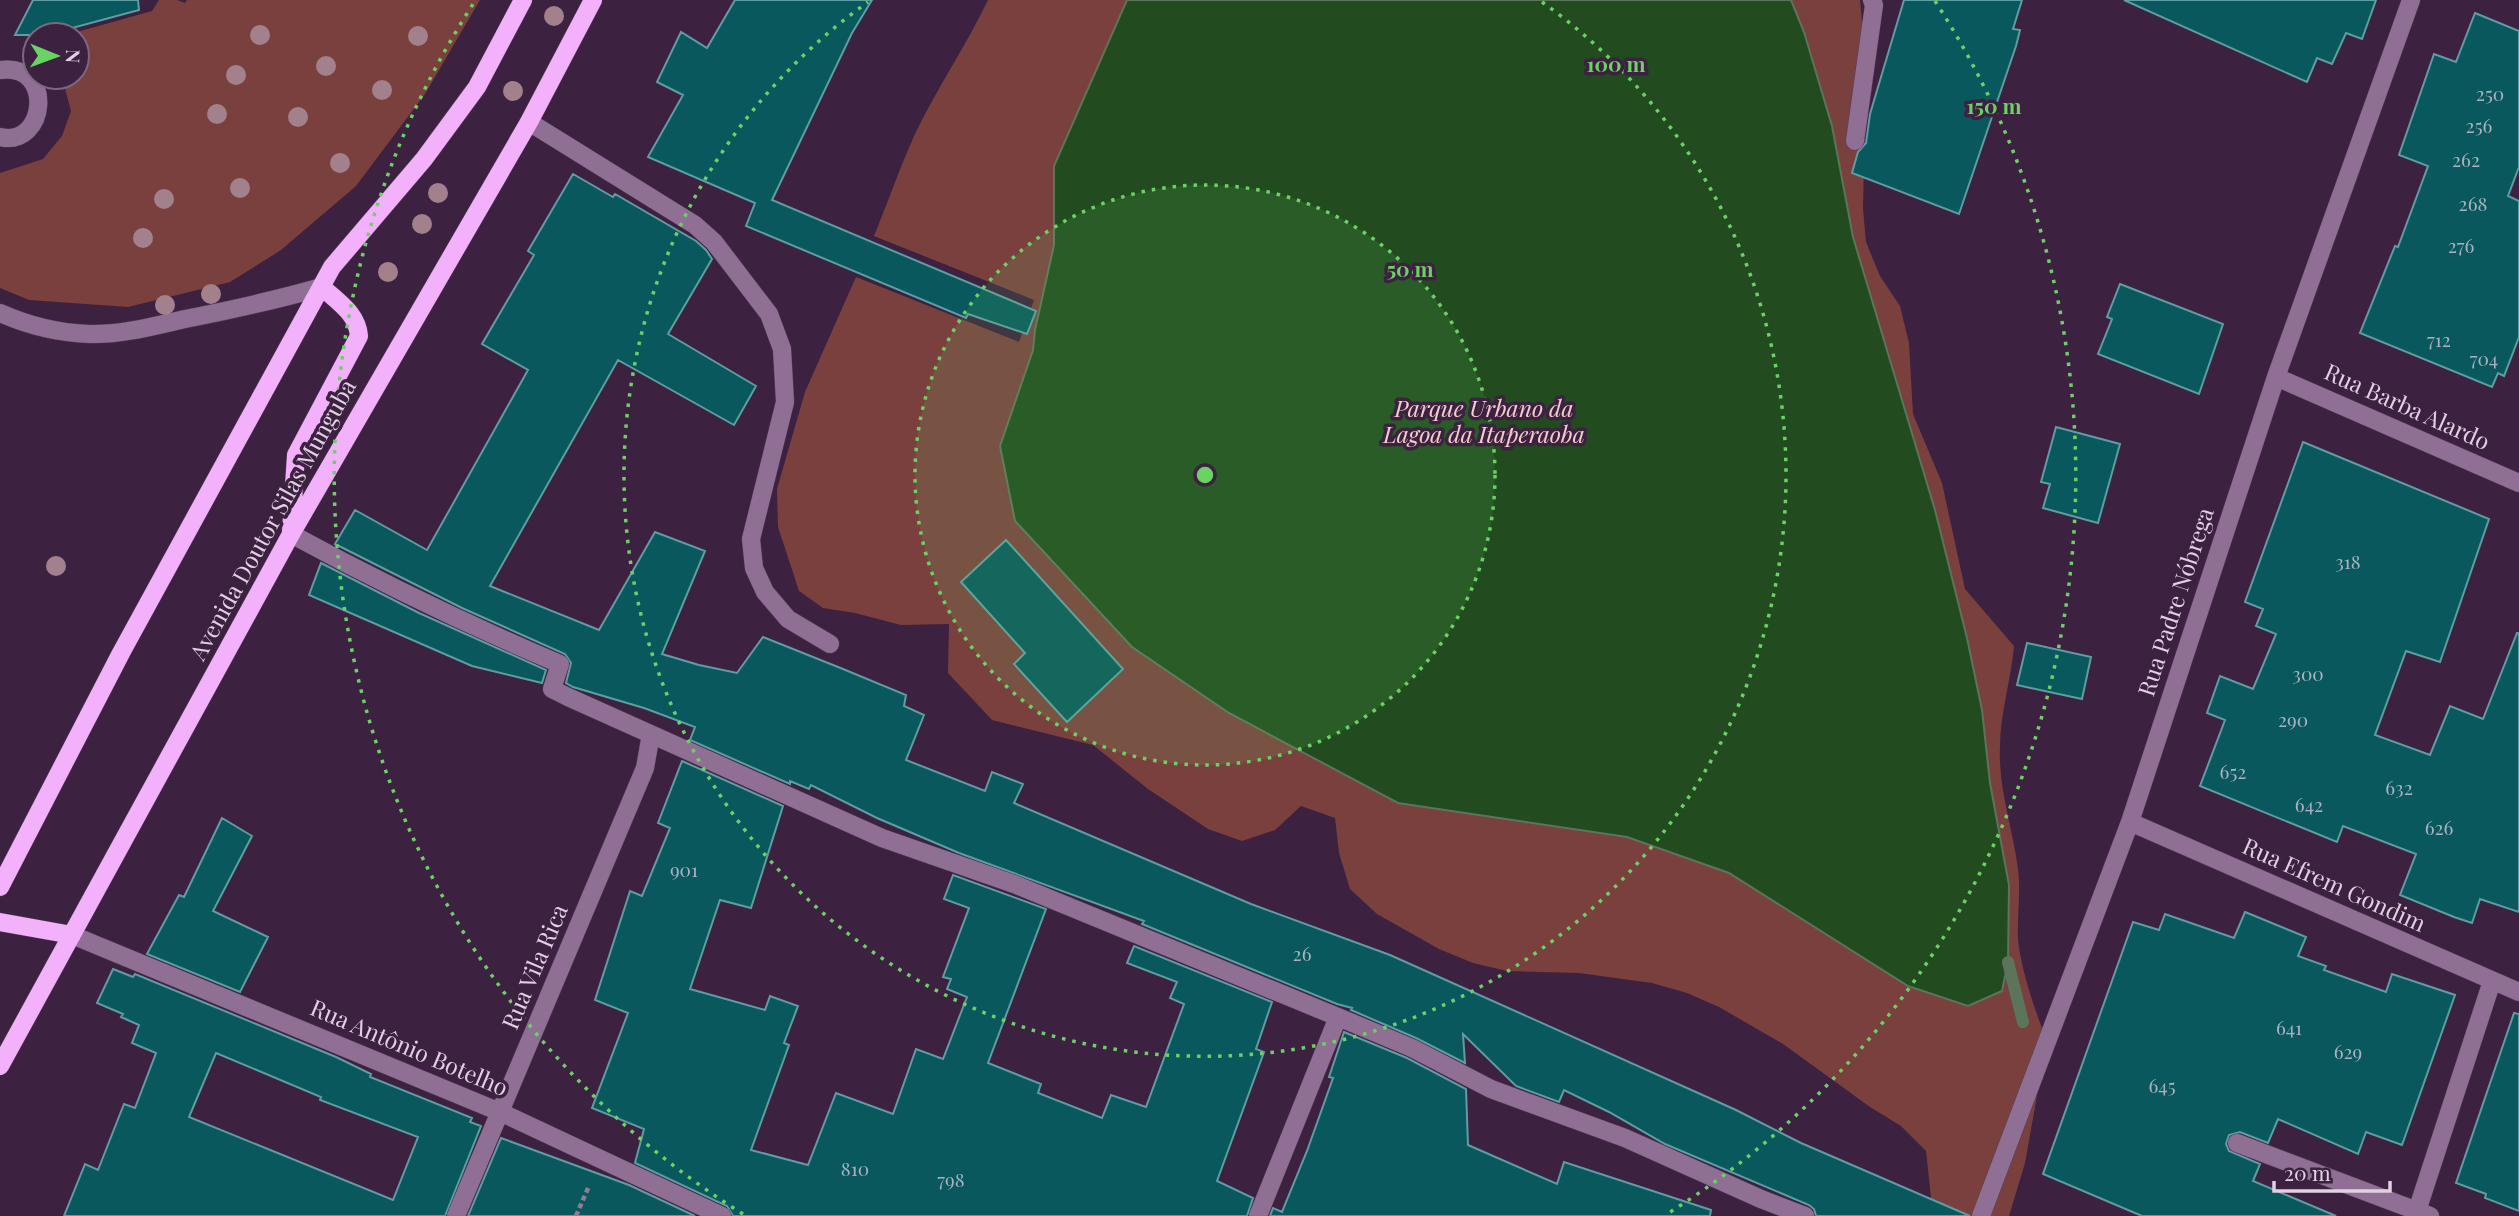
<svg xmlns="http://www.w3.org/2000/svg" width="2519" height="1216" font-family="'Playfair Display',serif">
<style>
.green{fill:#7a403e}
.water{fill:#224c1f;stroke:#5c745a;stroke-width:2}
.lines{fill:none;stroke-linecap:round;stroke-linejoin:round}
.stream{stroke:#5c745a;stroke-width:12}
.building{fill:#08585d;stroke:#5f9da2;stroke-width:2;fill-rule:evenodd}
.minor-casing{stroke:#573d5a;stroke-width:19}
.major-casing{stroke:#573d5a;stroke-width:19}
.path{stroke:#937d96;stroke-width:4.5;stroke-dasharray:5 3.5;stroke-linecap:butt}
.minor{stroke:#8f7094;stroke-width:18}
.major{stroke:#f3b0fb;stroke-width:18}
.tree{fill:#a2808c}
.ring{fill:none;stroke:#6ad364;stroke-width:3.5;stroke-dasharray:3.5 7}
.labels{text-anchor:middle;stroke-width:7;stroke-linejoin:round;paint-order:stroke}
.number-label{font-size:19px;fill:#acb2c2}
.street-label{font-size:23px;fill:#e2d0e4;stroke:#3c2140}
.park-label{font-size:23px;font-style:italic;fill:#f5cdca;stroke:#3c2140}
.centre{fill:#6ad364;stroke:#3c2140;stroke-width:3.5}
.ring-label{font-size:21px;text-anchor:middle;font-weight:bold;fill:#6ad364;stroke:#3c2140;stroke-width:7;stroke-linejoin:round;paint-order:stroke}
</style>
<rect width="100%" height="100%" fill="#3c2140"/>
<!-- green -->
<path class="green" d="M159,0H177L185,3L187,0H480L425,94L356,186L281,250L230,282L128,307L29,300L0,288V173L43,159L62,136L71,111L62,77H77V35H66L152,11Z
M988,0H1860L1866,66L1863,209L1866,242L1880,276L1900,306L1909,343L1913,414L1942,483L1965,589L2014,646C2011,680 2000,714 2000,747C1998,788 2013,829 2018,869C2021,892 2017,916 2018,939C2020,964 2033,1005 2042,1028L2056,1022L2050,1057L2038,1090L2025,1163L2009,1216H1933L1926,1151L1901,1126L1870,1107L1783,1044L1719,1007L1687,993L1652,983L1579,973L1507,971L1473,963L1439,949L1377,914L1350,889L1339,853L1335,818L1301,806L1275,830L1242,841L1208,829L1148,789L1093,745L992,720L948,673L949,624L901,625L855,613L823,608L799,591L778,527L777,489L805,392L856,277L1019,342L1034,300L874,236C888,202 900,167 915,134C937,88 966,46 988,0Z"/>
<!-- water -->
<path class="water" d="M1127,0H1791L1804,32L1832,126L1853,237L1935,510L1967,638L1982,710L1990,783L2009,885L2008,962L2002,991L1968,1006L1908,986L1729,873L1627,837L1398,803L1229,713L1132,647L1015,521L1000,446L1033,350L1035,330L1054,245V166Z"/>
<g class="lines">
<!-- stream -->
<path class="stream" d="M2008,962L2023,1022"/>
</g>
<!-- building -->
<path class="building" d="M33,0H138L139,10L57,32L55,35H15Z
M735,0H872L852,33L772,200L1036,311L1027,334L968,314L966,318L746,226L755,203L648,157L683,95L657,82L681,32L707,48Z
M1904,0H2022L2013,29L2020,30L2016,46L1959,214L1852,173L1858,152L1866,143L1870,114Z
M2124,0H2376L2362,39L2346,33L2332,64L2317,58L2307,82Z
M2475,13L2519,31V167L2508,196L2519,201V337L2504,376L2498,373L2492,387L2360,333L2395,246L2398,247L2428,166L2399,155L2434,54L2456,62Z
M573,174L613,197L615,194L696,241L706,250L712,259L668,334L756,386L734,425L618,360L490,586L599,630L655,532L705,551L662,654L699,665L737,673L763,637L843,669L906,695L904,706L924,715L906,760L985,791L992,772L1023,784L1014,803L1251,904L1390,955L1736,1110L1801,1143L1970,1216H1816L1814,1209L1809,1205L1665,1144L1609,1112L1564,1090L1559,1102L1516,1086L1463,1034L1465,1063L1416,1038L1351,1010L1352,1008L1337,1004L1142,924L1144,921L959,853L877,818L811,785L809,789L790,781V784L690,740L695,727L644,708L573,687L566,683L571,663L565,654L462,608L335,544L355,510L427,550L528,370L482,344L534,255L528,251Z
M2120,284L2223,324L2199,394L2098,354L2112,319L2107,317Z
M2056,427L2120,444L2098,523L2043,508L2050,484L2041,482Z
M2303,442L2489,519L2440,662L2406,651L2375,735L2430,755L2450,706L2483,719L2517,633H2519V912L2480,899L2472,923L2454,917L2400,895L2416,854L2343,826L2337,842L2200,786L2225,720L2207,713L2220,676L2253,689L2276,634L2256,626L2263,609L2245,602Z
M1006,540L1123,669L1067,722L1014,664L1025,653L961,582Z
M321,563L419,613L546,670L542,683L472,666L309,595Z
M2027,643L2091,657L2082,699L2017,685Z
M682,761L783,806L751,908L720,900L690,989L765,1010L770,996L798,1006L784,1043L789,1045L751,1150L808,1165L836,1093L893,1114L916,1049L943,1059L967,997L947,989L951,979L943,977L969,908L944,899L953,875L1046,909L988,1063L1041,1084L1038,1093L1102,1118L1111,1095L1146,1107L1184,1004L1170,998L1177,982L1127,963L1134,946L1272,1002L1256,1049L1264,1052L1217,1181L1253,1198L1247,1216H733L727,1206L635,1163L644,1129L592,1108L628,1013L595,1000L630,891L642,896L670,828L658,823Z
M222,818L252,836L213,911L268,937L240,992L147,954L179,895L184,897Z
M2245,912L2306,937L2298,956L2326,966L2324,970L2386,992L2392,974L2455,995L2402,1145L2366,1132L2358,1154L2278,1119L2268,1143L2240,1132L2229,1135L2226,1144L2229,1151L2260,1164L2253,1181L2336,1216H2142L2043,1174L2133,922L2159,930L2165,914L2234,938Z
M113,969L133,977L135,974L336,1057L371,1074L370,1077L472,1118L470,1122L481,1126L445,1216H64L85,1164L98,1170L124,1104L135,1108L156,1053L132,1043L139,1025L121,1017L123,1014L97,1003ZM216,1053L321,1097L320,1100L418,1137L393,1200L189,1117Z
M2514,1013L2519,1014V1211L2485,1198L2486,1194L2456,1183Z
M1344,1032L1407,1058L1466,1089L1468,1145L1557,1184L1564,1162L1711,1210L1710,1216H1270L1273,1208L1282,1212L1307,1151L1333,1078L1329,1077Z
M501,1138L629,1185L695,1216H468Z"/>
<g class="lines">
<!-- minor casing -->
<g class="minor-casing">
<path id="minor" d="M0,70C55,62 47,148 0,137
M529,122L695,225L714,242L769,314L782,349L785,402L751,539L754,568L765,592L788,619L830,644
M1855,141L1874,5L1872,0
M0,313C27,325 59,333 89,334C121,335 154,326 185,319C231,310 276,300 322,287
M2276,377L2519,483
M291,534C379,582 468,625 560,664L552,689L568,697L882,838L1014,884L1338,1017L1412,1048L1491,1089L1625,1138L1761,1199L1805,1216
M2130,822L2519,992
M72,935L500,1112L722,1216
M2237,1143L2417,1211
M456,1216L645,768L651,734
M1258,1216L1338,1017
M1981,1216L2130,822L2276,377L2411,0
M2430,1216L2417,1211L2492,981"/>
</g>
<!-- major casing -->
<g class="major-casing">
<path id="major" d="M291,531L296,455L359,336C357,313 338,302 322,287
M0,887L121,653L332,267L424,159L477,87L523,0
M0,922L72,935
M0,1066L291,534L529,122L593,0"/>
</g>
<!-- path -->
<path class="path" d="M576,1216L589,1186"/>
<!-- minor -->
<use href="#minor" class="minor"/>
<!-- major -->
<use href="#major" class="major"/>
</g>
<!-- trees -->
<g class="tree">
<circle cx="554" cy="16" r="10"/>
<circle cx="260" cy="35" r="10"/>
<circle cx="418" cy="36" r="10"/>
<circle cx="326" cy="66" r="10"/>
<circle cx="236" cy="75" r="10"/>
<circle cx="382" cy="90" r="10"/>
<circle cx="513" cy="91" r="10"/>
<circle cx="217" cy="114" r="10"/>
<circle cx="298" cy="117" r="10"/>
<circle cx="340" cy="163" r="10"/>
<circle cx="240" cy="188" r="10"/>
<circle cx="438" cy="193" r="10"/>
<circle cx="164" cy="199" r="10"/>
<circle cx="422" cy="224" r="10"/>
<circle cx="143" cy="238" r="10"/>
<circle cx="388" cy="272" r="10"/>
<circle cx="211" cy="294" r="10"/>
<circle cx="165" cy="305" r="10"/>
<circle cx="56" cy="566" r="10"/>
</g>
<!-- distance rings -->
<circle cx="1205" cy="475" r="290" fill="#6ad364" fill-opacity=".12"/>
<g class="ring">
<circle cx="1205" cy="475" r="290"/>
<path d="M1542 2A581 581 0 1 1 868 2"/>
<path d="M743 1214A871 871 0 0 1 475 1M1935 1A871 871 0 0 1 1667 1214"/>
</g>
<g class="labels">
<!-- number labels -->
<g class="number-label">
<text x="2490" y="101">250</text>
<text x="2479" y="133">256</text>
<text x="2466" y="167">262</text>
<text x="2473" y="211">268</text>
<text x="2461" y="253">276</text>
<text x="2439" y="347">712</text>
<text x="2484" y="366">704</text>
<text x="2348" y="569">318</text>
<text x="2308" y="681">300</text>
<text x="2293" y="727">290</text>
<text x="2233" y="779">652</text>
<text x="2399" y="795">632</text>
<text x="2309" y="812">642</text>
<text x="2439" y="835">626</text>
<text x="684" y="877">901</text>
<text x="1302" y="961">26</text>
<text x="2289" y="1035">641</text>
<text x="2348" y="1059">629</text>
<text x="2162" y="1093">645</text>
<text x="855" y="1176">810</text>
<text x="951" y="1187">798</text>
</g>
<!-- street labels -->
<g class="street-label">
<text transform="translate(2407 407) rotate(24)" y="8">Rua Barba Alardo</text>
<text transform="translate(273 520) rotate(-61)" y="8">Avenida Doutor Silas Munguba</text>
<text transform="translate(2176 602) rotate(-72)" y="8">Rua Padre Nóbrega</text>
<text transform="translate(2334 885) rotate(24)" y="8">Rua Efrem Gondim</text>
<text transform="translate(535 967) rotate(-67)" y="8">Rua Vila Rica</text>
<text transform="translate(409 1048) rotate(23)" y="8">Rua Antônio Botelho</text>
</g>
<!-- park labels -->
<g class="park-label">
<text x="1484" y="417">Parque Urbano da<tspan x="1484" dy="26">Lagoa da Itaperaoba</tspan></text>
</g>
</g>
<circle cx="1205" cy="475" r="10" class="centre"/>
<g class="ring-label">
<text x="1616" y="72">100 m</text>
<text x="1994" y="114">150 m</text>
<text x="1410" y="277">50 m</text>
</g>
<!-- north arrow -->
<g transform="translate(56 56) rotate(91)"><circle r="33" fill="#3c2140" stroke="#7e6782" stroke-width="2"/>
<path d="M0-5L12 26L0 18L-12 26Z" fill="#6ad364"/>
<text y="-10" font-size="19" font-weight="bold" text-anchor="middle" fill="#e2d0e4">N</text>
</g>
<!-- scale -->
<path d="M2274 1181v10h116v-10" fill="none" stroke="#e2d0e4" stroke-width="3.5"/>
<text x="2284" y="1181" font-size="21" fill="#e2d0e4" stroke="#3c2140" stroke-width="5" paint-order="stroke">20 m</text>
</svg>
